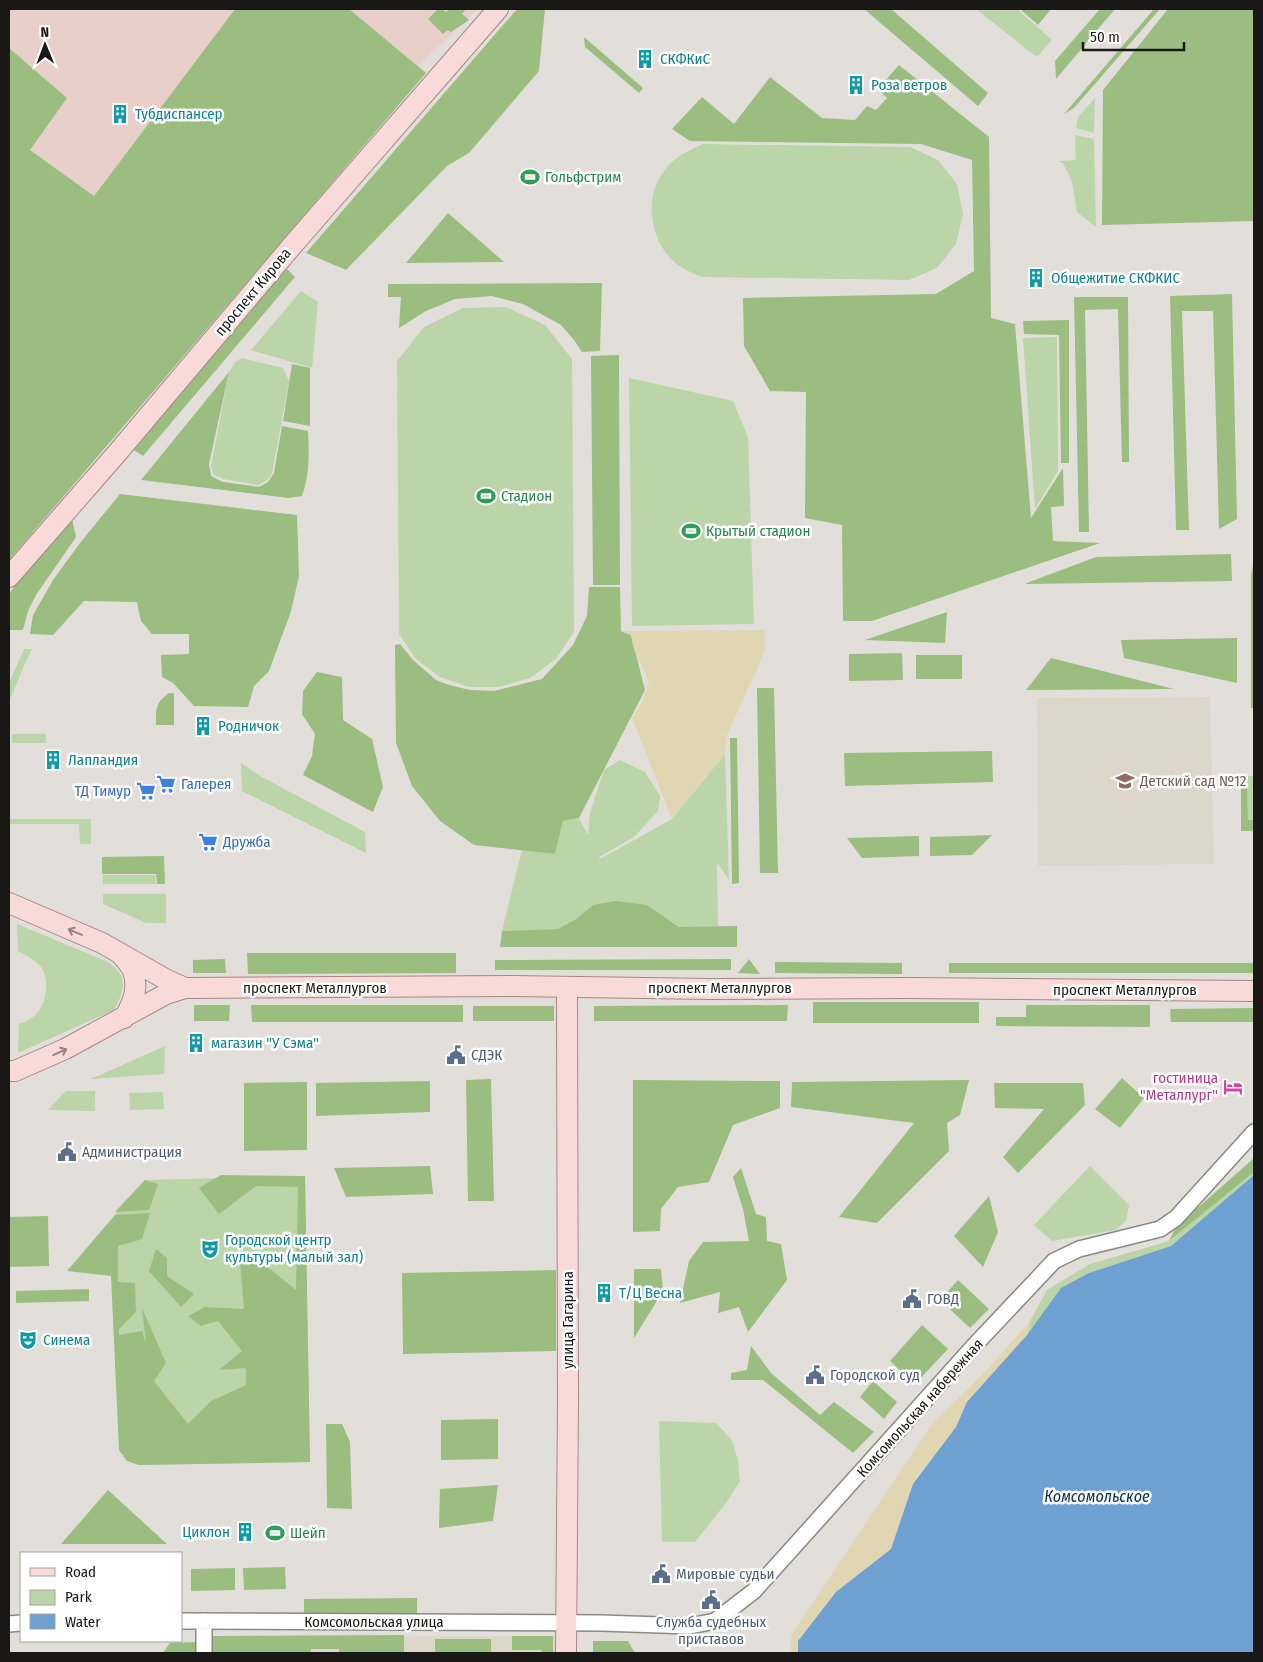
<svg xmlns="http://www.w3.org/2000/svg" width="1263" height="1662" font-family="'Fira Sans Condensed',sans-serif">
<style>
.built{fill:#ddd7cb}
.medical{fill:#e9cfca}
.green{fill:#bbd4a8}
.forest{fill:#9bbd80}
.sand{fill:#e0d6b1}
.water{fill:#6ea0d2}
.lines{fill:none;stroke-linecap:round;stroke-linejoin:round}
.minor-casing{stroke:#8b8984;stroke-width:18}
.major-casing{stroke:#a78784;stroke-width:22}
.minor{stroke:#fff;stroke-width:15}
.major{stroke:#f8dbd9;stroke-width:20}
.oneway{stroke:#948381}
.labels{text-anchor:middle;stroke-width:5;stroke-linejoin:round;paint-order:stroke}
.culture-label{font-size:15px;fill:#0d838f;stroke:#fff;text-anchor:start}
.leisure-label{font-size:15px;fill:#27864d;stroke:#fff;text-anchor:start}
.street-label{font-size:15px;fill:#191816;stroke:#fff}
.education-label{font-size:15px;fill:#785e54;stroke:#fff;text-anchor:start}
.shop-label{font-size:15px;fill:#366cbe;stroke:#fff;text-anchor:start}
.service-label{font-size:15px;fill:#4e5e75;stroke:#fff;text-anchor:start}
.hotel-label{font-size:15px;fill:#b23c85;stroke:#fff;text-anchor:end}
.water-label{font-size:16px;font-style:italic;fill:#082e4f;stroke:#fff}
</style>
<rect width="100%" height="100%" fill="#e2dfdb"/>
<!-- built -->
<path class="built" d="M1210,697L1214,864L1038,866L1037,698Z
M556,1636L557,1653H223V1637Z"/>
<!-- medical -->
<path class="medical" d="M9,9H235L94,196L30,150L67,98L9,48Z
M349,9H478L419,65L426,73Z"/>
<!-- green -->
<path class="green" d="M976,9H1017L1052,40L1038,56L1034,55Z
M1095,98L1094,133L1076,128L1078,117Z
M1075,135L1094,139L1096,227L1077,212L1072,181L1063,163L1058,161L1076,160Z
M703,144L910,147L938,160L957,184L963,214L956,244L937,268L909,280L702,277C695,274 687,271 681,267C649,246 641,195 668,166C678,155 690,150 703,144Z
M301,291L318,302L312,368L251,350Z
M506,307L545,325L572,359L574,632L556,659L530,678L499,687H469L440,677L416,659L399,634L397,361L424,327L463,308Z
M1057,337L1058,471L1035,509L1023,338Z
M242,358L283,368L289,381L272,474L267,480L259,485L223,479L213,474L211,466L229,372L235,362Z
M629,378L733,401L748,437L754,624L632,626Z
M24,649H32L25,663L9,702V683Z
M12,734H46V743H12Z
M725,754L729,880L717,862L718,927H679L647,905H593L576,919L558,929L502,931L522,850L555,854L563,821L579,818L588,835L590,813L604,770L620,760L645,772L660,796L658,811L634,837L599,857L600,859L672,819Z
M241,763L262,777L365,832L366,853L242,791Z
M1247,776H1254V820H1248Z
M9,819H91V844H80L79,824H9Z
M103,875H155L156,884H103Z
M103,894H166V923H146L103,904Z
M17,924L108,962C112,965 116,968 118,971C128,982 120,1000 114,1010L18,1053L19,1024C23,1023 27,1021 30,1019C45,1011 50,985 43,970C38,961 27,956 18,951Z
M165,1046L164,1074L91,1079Z
M66,1091H95V1111L48,1110Z
M163,1092L164,1109L130,1110L129,1093Z
M1090,1166L1129,1205L1126,1221L1116,1230L1052,1241L1034,1225Z
M1254,1172V1175L1171,1246L1089,1273L1041,1316L1027,1335L1030,1321L1047,1290L1090,1264L1169,1241Z
M305,1176L310,1462L139,1465L127,1461L119,1450L115,1215L145,1180Z
M659,1421L716,1423L732,1440L738,1460L740,1481L726,1503L695,1542H662Z"/>
<!-- forest -->
<path class="forest" d="M235,9H349L426,73L9,560V48L67,98L30,150L94,196Z
M438,9H442L446,12L449,9H466L462,14L469,20L451,32L448,30L443,34L428,19Z
M517,9H545L539,71L469,153L447,166L346,270L306,253Z
M864,9H891L988,93L978,106Z
M1020,9H1051L1038,25Z
M1100,9H1115L1056,79L1055,61Z
M1154,9H1160L1074,108L1064,114Z
M1168,9H1254V221L1102,225L1103,90Z
M584,37L643,88L639,93L585,47Z
M899,65L989,137L991,318L1015,324L1031,518L1063,468L1064,506L1051,507L1053,541L1100,543L872,621H843L842,525L805,518L806,392L770,391L744,346L743,298L936,294L974,271L972,160L921,144L690,141L672,129L702,97L734,124L770,77L822,118L855,120L867,106L876,110L887,98L878,89Z
M448,213L504,262L406,263Z
M286,268L295,277L143,456L134,450Z
M602,283L600,351L582,352L574,340L561,325L523,304L492,296L455,299L426,311L399,328L401,297H388V284Z
M1232,294L1237,519L1219,529L1213,311H1182L1189,530H1176L1170,296Z
M1074,297H1128L1129,462H1122L1118,309L1085,310L1089,532H1079Z
M1069,320V463H1061L1059,335L1024,334L1023,321Z
M619,355L620,585H593L591,356Z
M292,364L310,368V426L283,421Z
M229,372L209,464L211,476L223,482L259,487L268,482L274,473L282,426L308,431C309,453 310,474 302,496L288,498L141,480Z
M120,494L297,515L299,576L291,611L269,671L254,686L248,707L194,706L173,683L162,677L161,655L189,654V634H152L141,621L137,602L84,601L53,635L30,634L33,615L53,580L80,543Z
M72,519L76,537L36,595L28,611L23,630H9V594L24,572Z
M1231,554L1232,581L1024,584L1096,557Z
M1254,558V708H1251V576Z
M589,587H620L621,631L631,635L645,690L579,818L563,821L555,854L474,845L440,821L412,786L396,743L395,645L400,644L413,660L436,680L449,685L470,690L494,691L542,679L573,645L587,616Z
M947,612L945,643L865,640Z
M1237,638V683L1124,658L1121,640Z
M902,653L903,680L849,681V654Z
M916,655H962V679H916Z
M1051,658L1174,689L1026,690Z
M317,672L342,677L343,720L372,739L383,787L373,812L303,775L312,756L315,734L302,714L303,691Z
M757,688H774L778,873H760Z
M169,693H174V725H156C156,709 155,703 169,693Z
M730,738H737L739,883L732,884Z
M992,751L993,782L845,786L844,753Z
M1241,776H1247L1248,820H1254V831H1241Z
M992,835L972,855L930,856V837Z
M919,836V856L862,858L847,838Z
M164,856L165,884H157L156,874H102V857Z
M616,901L647,905L679,927L737,926V947H500L502,931L558,929L576,919L593,905Z
M247,953H456V973L248,974Z
M225,959L226,973H193V960Z
M731,959V970H495V960Z
M749,959L760,974L738,973Z
M775,962L902,963V974L775,973Z
M949,963H1254V973H949Z
M813,1002H979V1023H813Z
M194,1005H230L229,1021H194Z
M251,1005H463V1022H252Z
M788,1005L787,1021H594V1006Z
M1026,1005H1150V1027L996,1026V1017H1026Z
M473,1006H554V1021H473Z
M1254,1008V1022H1171L1170,1009Z
M1122,1078L1144,1098L1120,1128L1095,1109Z
M491,1079L494,1201H468L466,1080Z
M633,1080L780,1081V1108L733,1125L709,1182L678,1187L661,1209L660,1231L633,1232Z
M969,1080L960,1115L947,1123L949,1151L877,1223L839,1217L914,1123L791,1107L792,1082Z
M430,1081V1112L316,1116V1083Z
M307,1082V1150L244,1151V1083Z
M994,1083H1083L1085,1105L1018,1173L1003,1157L1044,1109L995,1108Z
M1254,1158V1172L1169,1241L1179,1221L1201,1205Z
M430,1166L433,1194L346,1197L334,1168Z
M741,1168L756,1214L766,1217L767,1241L781,1244L787,1280L748,1332L739,1307L718,1313L720,1292L680,1303L689,1261L703,1242L749,1241L743,1209L733,1177Z
M221,1175L305,1176L310,1462L139,1465L127,1461L119,1450L111,1276L67,1271L115,1215L150,1213L142,1239L118,1246V1282L135,1283L136,1312L119,1329V1335L142,1331L146,1343L142,1308L166,1363L154,1381L188,1424L211,1401L246,1385V1368L219,1370L242,1351L218,1321L201,1326L188,1316L205,1307L244,1309L240,1262L249,1252L296,1290L298,1187L256,1186L219,1214L199,1188Z
M145,1180L158,1184L149,1210L115,1212Z
M989,1196L998,1232L983,1267L954,1236Z
M48,1216L49,1266L9,1267V1217Z
M156,1249L167,1258V1276L194,1294L181,1307L149,1271Z
M634,1269H661L663,1291L634,1338Z
M556,1270V1351L403,1354L402,1273Z
M958,1280L989,1309L970,1328L940,1300Z
M89,1289V1301L16,1303V1291Z
M922,1325L948,1349L915,1384L890,1361Z
M751,1346L771,1373L820,1415L834,1402L874,1432L853,1453L763,1380H731V1373L747,1370Z
M873,1381L897,1402L884,1419L860,1397Z
M498,1419V1459L441,1460V1420Z
M326,1424H342L350,1442L352,1509L327,1508Z
M498,1485L493,1521L439,1528L440,1489Z
M108,1490L167,1544H61Z
M285,1567L286,1589L244,1590L243,1568Z
M235,1568V1590L191,1591V1569Z
M417,1598V1613L304,1614V1599Z
M404,1635V1653H339V1649H311V1653H212V1636Z
M512,1636H553V1653H542L541,1650H512Z
M435,1639H491V1653H435Z
M593,1641H628L635,1653H593Z
M196,1642V1653H163L170,1643Z"/>
<!-- sand -->
<path class="sand" d="M765,630V651L726,737L725,754L672,819L632,718L643,701L649,682L634,649L631,635L621,631Z
M1030,1321L1027,1335L967,1402L956,1427L913,1484L891,1549L836,1592L798,1641V1653H791V1636L933,1423L990,1367Z"/>
<!-- water -->
<path class="water" d="M1254,1175V1653H798V1641L836,1592L891,1549L913,1484L956,1427L967,1402L1027,1335L1061,1288L1089,1273L1171,1246Z"/>
<g class="lines">
<!-- minor casing -->
<g class="minor-casing">
<path id="minor" d="M181,1621L601,1623L690,1626L715,1621L754,1591L972,1348L1054,1261L1079,1249L1160,1229L1176,1218L1254,1132
M204,1621V1653
M9,1624L21,1623"/>
</g>
<!-- major casing -->
<g class="major-casing">
<path id="major" d="M9,577L118,452L291,247L498,9
M9,903L102,943L167,980L185,988
M121,954C124,959 131,965 133,971C139,988 133,1003 124,1018
M9,1071H15L65,1049L166,994L185,988L513,986L711,989L909,988L1254,991
M566,1653L568,1402L567,987"/>
</g>
<!-- minor -->
<use href="#minor" class="minor"/>
<!-- major -->
<use href="#major" class="major"/>
</g>
<!-- one-way arrows -->
<defs><path id="oneway-shaft" d="M-6 0H5M1.5-3L5.5 0L1.5 3" fill="none" stroke-width="1.6" stroke-linecap="round" stroke-linejoin="round" transform="scale(1.25)"/></defs>
<g class="oneway">
<use href="#oneway-shaft" transform="translate(75 932) rotate(-157)"/>
<use href="#oneway-shaft" transform="translate(60 1052) rotate(-24)"/>
</g>
<!-- icons -->
<defs>
<g id="building-bare" transform="scale(1.5)"><path d="M-4-6H4V6H1V3H-1V6H-4ZM-2.5-4.3h1.7v1.8h-1.7ZM.8-4.3h1.7v1.8H.8ZM-2.5-1h1.7V.8h-1.7ZM.8-1h1.7V.8H.8Z" fill="#0f9aa8" stroke="#fff" stroke-width="2.5" paint-order="stroke"/></g>
<g id="stadium-bare" transform="scale(1.5)"><path d="M0-5a6.5 5 0 1 0 0 10a6.5 5 0 1 0 0-10ZM-3.5-1.8h7v3.6h-7Z" fill="#2e9e5b" stroke="#fff" stroke-width="2.5" paint-order="stroke"/></g>
<g id="school-bare" transform="scale(1.5)"><path d="M0-5L7-2L0 1L-7-2ZM-4 1L0 2.5L4 1V4Q0 6-4 4Z" fill="#8d6e63" stroke="#fff" stroke-width="2.5" paint-order="stroke"/></g>
<g id="supermarket-bare" transform="scale(1.5)"><path d="M-6-5.5h2.5l.6 2H6L4.5 2H-2.5L-4.4-4H-6ZM-1.5 3.2a1.3 1.3 0 1 0 .1 0ZM3 3.2a1.3 1.3 0 1 0 .1 0Z" fill="#3f7fe0" stroke="#fff" stroke-width="2.5" paint-order="stroke"/></g>
<g id="civic-bare" transform="scale(1.5)"><path d="M-.6-6.5H3V-4.5H.6V-3L4-1V1h2V6H-6V1h2V-1L-.6-3ZM-1.2 2.5V6h2.4V2.5Z" fill="#5c6f8a" stroke="#fff" stroke-width="2.5" paint-order="stroke"/></g>
<g id="hotel-bare" transform="scale(1.5)"><path d="M-6-4.5h1.5V1H6V5H4.5V3h-9V5H-6ZM-4 0a1.8 1.8 0 1 1 3.6 0ZM.5 0V-2.5h3Q6-2.5 6 0Z" fill="#d1479c" stroke="#fff" stroke-width="2.5" paint-order="stroke"/></g>
<g id="theatre-bare" transform="scale(1.5)"><path d="M-5-5.5Q0-4 5-5.5V0Q5 5 0 6Q-5 5-5 0ZM-3.3-2.5H-1v1.5H-3.3ZM1-2.5H3.3v1.5H1ZM-2.8 1Q0 5.5 2.8 1Z" fill="#0f9aa8" stroke="#fff" stroke-width="2.5" paint-order="stroke"/></g>
</defs>
<g fill-rule="evenodd">
<use href="#building-bare" x="645" y="59"/>
<use href="#building-bare" x="856" y="85"/>
<use href="#building-bare" x="120" y="114"/>
<use href="#stadium-bare" x="530" y="177"/>
<use href="#building-bare" x="1036" y="278"/>
<use href="#stadium-bare" x="486" y="496"/>
<use href="#stadium-bare" x="691" y="531"/>
<use href="#building-bare" x="203" y="726"/>
<use href="#building-bare" x="53" y="760"/>
<use href="#school-bare" x="1125" y="781"/>
<use href="#supermarket-bare" x="166" y="784"/>
<use href="#supermarket-bare" x="146" y="791"/>
<use href="#supermarket-bare" x="208" y="842"/>
<use href="#building-bare" x="196" y="1043"/>
<use href="#civic-bare" x="456" y="1055"/>
<use href="#hotel-bare" x="1233" y="1087"/>
<use href="#civic-bare" x="67" y="1152"/>
<use href="#theatre-bare" x="210" y="1249"/>
<use href="#building-bare" x="604" y="1293"/>
<use href="#civic-bare" x="912" y="1299"/>
<use href="#theatre-bare" x="28" y="1340"/>
<use href="#civic-bare" x="815" y="1375"/>
<use href="#building-bare" x="245" y="1532"/>
<use href="#stadium-bare" x="275" y="1533"/>
<use href="#civic-bare" x="661" y="1574"/>
<use href="#civic-bare" x="711" y="1600"/>
</g>
<g class="labels">
<!-- culture labels -->
<g class="culture-label">
<text x="660" y="64">СКФКиС</text>
<text x="871" y="90">Роза ветров</text>
<text x="135" y="119">Тубдиспансер</text>
<text x="1051" y="283">Общежитие СКФКИС</text>
<text x="218" y="731">Родничок</text>
<text x="68" y="765">Лапландия</text>
<text x="211" y="1048">магазин "У Сэма"</text>
<text x="225" y="1245">Городской центр<tspan x="225" dy="17">культуры (малый зал)</tspan></text>
<text x="619" y="1298">Т/Ц Весна</text>
<text x="43" y="1345">Синема</text>
<text x="230" y="1537" text-anchor="end">Циклон</text>
</g>
<!-- leisure labels -->
<g class="leisure-label">
<text x="545" y="182">Гольфстрим</text>
<text x="501" y="501">Стадион</text>
<text x="706" y="536">Крытый стадион</text>
<text x="290" y="1538">Шейп</text>
</g>
<!-- street labels -->
<g class="street-label">
<text transform="translate(253 292) rotate(-50)" y="5">проспект Кирова</text>
<text x="315" y="993">проспект Металлургов</text>
<text x="720" y="993">проспект Металлургов</text>
<text x="1125" y="995">проспект Металлургов</text>
<text transform="translate(568 1320) rotate(-90)" y="5">улица Гагарина</text>
<text transform="translate(920 1408) rotate(-48)" y="5">Комсомольская набережная</text>
<text x="374" y="1627">Комсомольская улица</text>
</g>
<!-- education labels -->
<g class="education-label">
<text x="1140" y="786">Детский сад №12</text>
</g>
<!-- shop labels -->
<g class="shop-label">
<text x="181" y="789">Галерея</text>
<text x="131" y="796" text-anchor="end">ТД Тимур</text>
<text x="223" y="847">Дружба</text>
</g>
<!-- service labels -->
<g class="service-label">
<text x="471" y="1060">СДЭК</text>
<text x="82" y="1157">Администрация</text>
<text x="927" y="1304">ГОВД</text>
<text x="830" y="1380">Городской суд</text>
<text x="676" y="1579">Мировые судьи</text>
<text x="711" y="1627" text-anchor="middle">Служба судебных<tspan x="711" dy="17">приставов</tspan></text>
</g>
<!-- hotel labels -->
<g class="hotel-label">
<text x="1218" y="1083">гостиница<tspan x="1218" dy="17">"Металлург"</tspan></text>
</g>
<!-- water labels -->
<g class="water-label">
<text x="1097" y="1502">Комсомольское</text>
</g>
</g>
<!-- border -->
<rect width="1263" height="1662" fill="none" stroke="#191816" stroke-width="20"/>
<!-- legend -->
<rect x="20" y="1552" width="162" height="90" fill="#ffffff" stroke="#a3a3a2"/>
<rect x="30" y="1568" width="25" height="8" fill="#f8dbd9" stroke="#a3a3a2"/>
<text x="65" y="1577" font-size="15" fill="#191816">Road</text>
<rect x="30" y="1590" width="25" height="15" fill="#bbd4a8" stroke="#a3a3a2"/>
<text x="65" y="1602" font-size="15" fill="#191816">Park</text>
<rect x="30" y="1614" width="25" height="15" fill="#6ea0d2" stroke="#a3a3a2"/>
<text x="65" y="1627" font-size="15" fill="#191816">Water</text>
<!-- north arrow -->
<g transform="translate(45 45) rotate(359)" stroke="#ffffff" stroke-width="4" paint-order="stroke">
<path d="M0-4L9 19L0 12L-9 19Z" fill="#191816"/>
<text y="-8" font-size="14" font-weight="bold" text-anchor="middle" fill="#191816">N</text>
</g>
<!-- scale -->
<path d="M1083 42v8h101v-8" fill="none" stroke="#191816" stroke-width="2.5"/>
<text x="1090" y="42" font-size="15" fill="#191816" stroke="#ffffff" stroke-width="4" paint-order="stroke">50 m</text>
</svg>
